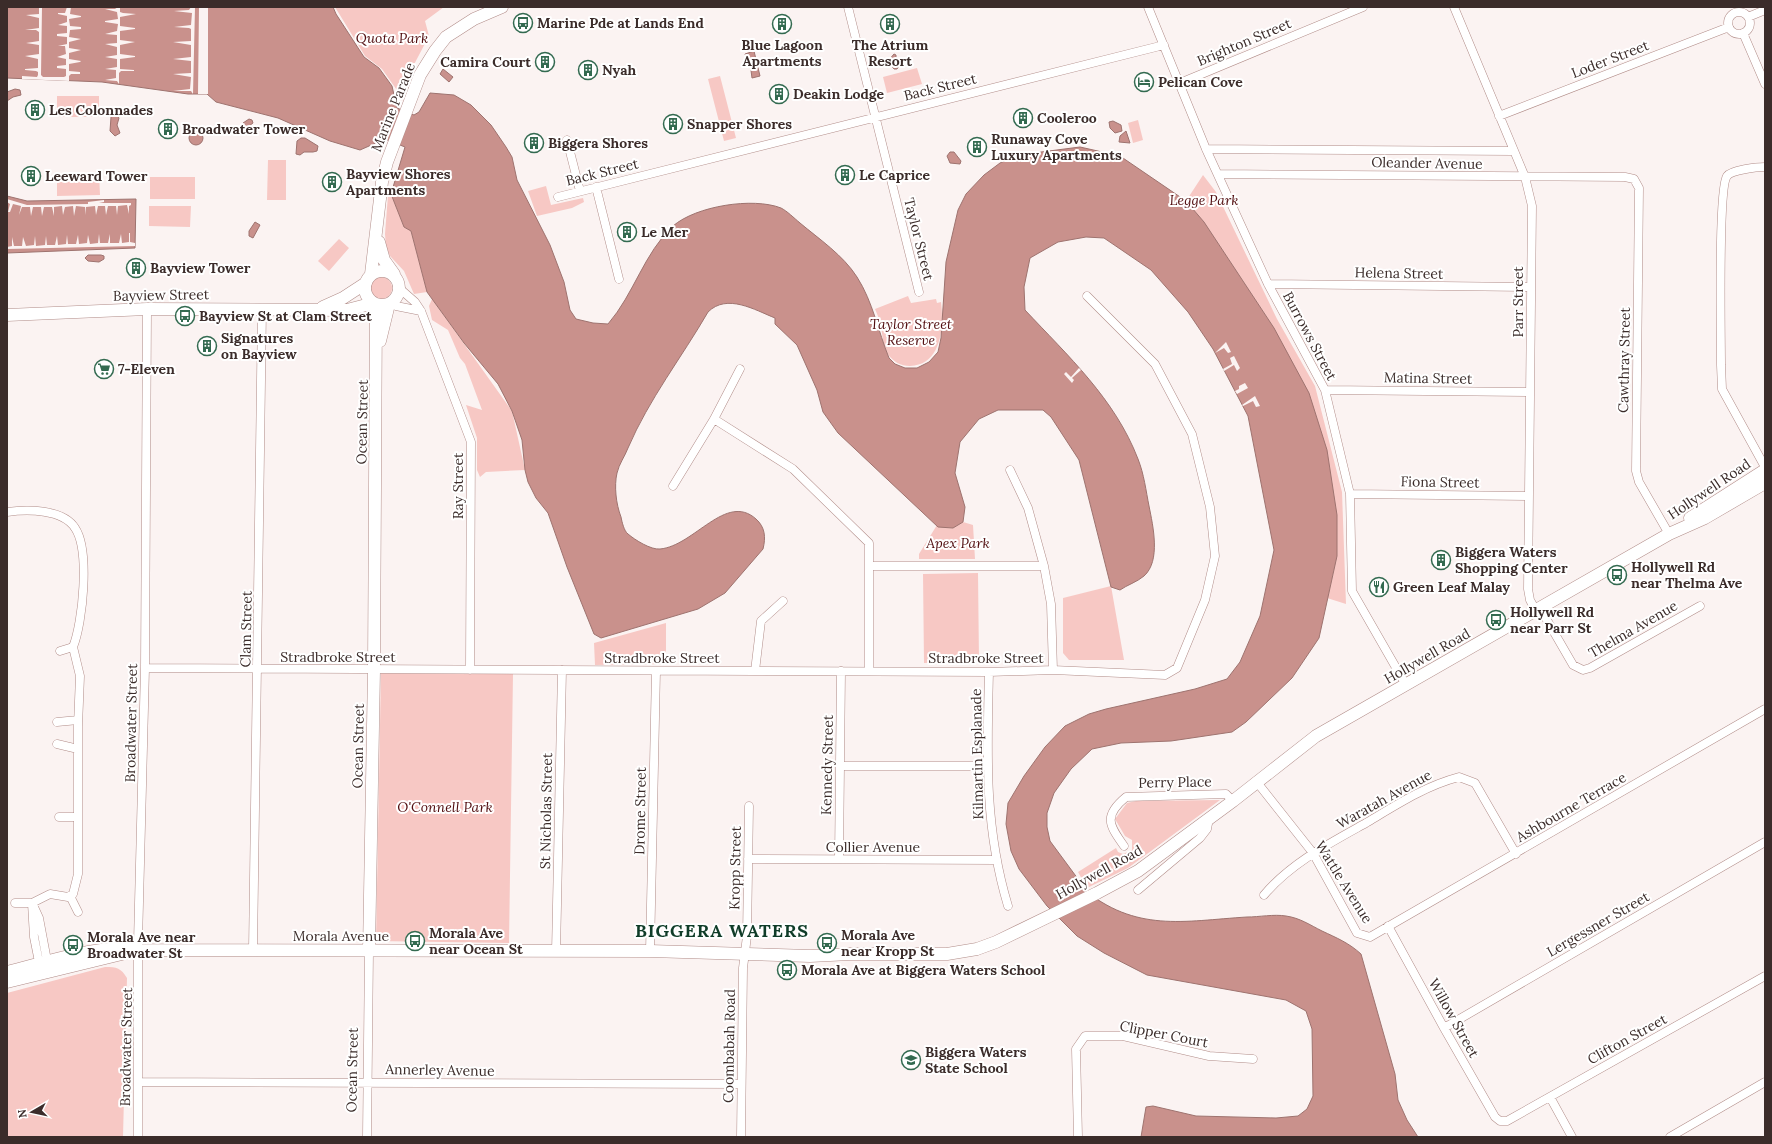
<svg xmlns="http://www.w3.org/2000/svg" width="1772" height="1144" font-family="Lora,serif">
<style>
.green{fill:#f7c8c4}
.water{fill:#c9918c;stroke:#9e736f}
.pier{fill:#fbf3f2}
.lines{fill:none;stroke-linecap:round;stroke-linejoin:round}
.street-casing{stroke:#b18c88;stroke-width:9}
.secondary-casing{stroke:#b18c88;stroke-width:13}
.street{stroke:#fff;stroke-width:8}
.secondary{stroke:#fff;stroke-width:12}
.labels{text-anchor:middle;stroke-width:4;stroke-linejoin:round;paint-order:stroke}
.poi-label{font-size:14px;font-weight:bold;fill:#3b2c2a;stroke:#fff;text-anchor:start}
.park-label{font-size:14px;font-style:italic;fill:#510d0f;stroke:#fff}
.street-label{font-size:14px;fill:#3b2c2a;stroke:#fff}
.district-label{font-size:18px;font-weight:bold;letter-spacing:1px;fill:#103d29;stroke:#fff}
</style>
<rect width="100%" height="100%" fill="#fbf3f2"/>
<!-- green -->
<path class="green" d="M335,7H444L425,21L429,36L399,93L382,69L365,56Z
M917,68L922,84L887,93L883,77Z
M720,76L736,138L724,141L708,79Z
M57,96H99V117H60L57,114Z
M1138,120L1143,140L1133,143L1128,123Z
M268,160H286V200H267Z
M99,173L100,195L57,196V174Z
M1203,175L1216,192L1277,319L1315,386L1342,492L1346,604L1327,598L1334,571L1274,328L1204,222L1186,201Z
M150,177H195V199H150Z
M546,186L551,205L583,198L584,202L572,208L537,216L528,191Z
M391,194L404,227L411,231L427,292L414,294L404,271L390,256L386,247L385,234L388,195Z
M149,206H191L190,227L149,226Z
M339,239L349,248L329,271L318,261Z
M370 288a11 11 0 1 1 22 0a11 11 0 1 1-22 0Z
M908,296L911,303L936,299L937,303L941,302C944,326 942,365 910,366C901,366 893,362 887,353C882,345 883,333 880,323C879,318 877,314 875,309Z
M432,299L512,411L525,470L486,472L480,477L477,470V438L466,405L482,410L465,364L460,358L448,330L432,320L429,306Z
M963,522L973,525L975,559H919V554L937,525L953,528Z
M978,573L979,662L924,663L923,574Z
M1111,586L1124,660H1069L1063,653V598Z
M666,623V664L595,665L594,643Z
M381,671L513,674L509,943L376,941Z
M1220,800L1128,868L1087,888L1078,872L1116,848L1118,852L1123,854L1132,850V840L1125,836L1115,819L1127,803L1136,801Z
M105,967C117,967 121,968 127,978L123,1137H7V993Z"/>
<!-- water -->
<path class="water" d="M7,7H333L336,14L364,57L379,68L392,86L397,108L414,115L419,112L430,93L454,95L471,105L491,125L506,147L512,157L517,180L550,245L564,282L570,310L576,319L593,323L608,324C634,294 644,253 673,226C696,206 753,197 781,208C787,211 794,218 800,223C819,239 843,255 857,277C873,302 878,331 889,358L895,364L905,368H917L929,362L938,352L941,338L946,262L958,210L966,194L984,175L1000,163L1018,155L1080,147L1120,156L1186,201L1204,222L1274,328L1309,393L1327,450L1337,515V556L1319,638L1292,678L1246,722L1232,732L1171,741L1121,743L1092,749L1071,769L1054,793L1047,813V827L1050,841L1081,883L1082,888C1136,933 1183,921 1247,917C1259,917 1274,914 1286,916C1300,918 1310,925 1322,931C1337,938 1349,943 1361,954L1395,1074L1398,1100L1407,1120L1418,1137H1141L1146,1107L1153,1106L1196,1116L1276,1118L1298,1116L1307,1109L1313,1096L1312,1029L1306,1011L1286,1000L1147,975L1104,953L1077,936L1047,906L1019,869L1011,851L1006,824L1008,803L1024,776L1045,747L1065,726L1089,714L1106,709L1195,689L1227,679L1240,662L1260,616L1274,550L1248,416L1213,349L1188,312L1151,270L1104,238L1086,237L1058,242L1030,258L1024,287L1025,310C1068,356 1115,399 1138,459C1144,474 1146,491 1149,506C1153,526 1161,561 1144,576C1137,582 1127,585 1120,590L1111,587L1079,460L1051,417L1043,410H998L979,419L960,442L955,473L965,507L963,522L953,528L938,527L838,433L823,412L817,390L797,345L775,324V318C755,310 727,293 708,312C682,357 649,399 628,448C625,456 619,464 617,473C614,486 616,504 621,517C622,522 624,531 628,534C635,540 651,550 660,549C694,546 726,492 756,519C765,527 766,537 763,549L725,593L698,609L601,638L594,634L567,567L548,513L536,498L528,482L525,470L522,440L512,411L498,384L464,343L427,292L411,231L404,227L391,194L405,147L385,139L360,150L330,141L278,118L216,102L207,94H188L102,82L7,78Z
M754,51L760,76L752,78L750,63L748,62L745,54Z
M894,54L896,55V59L900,65L897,69H894L888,61Z
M443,69L453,77L449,82L440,74Z
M15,89L20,90L21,95L13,97L7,101V92Z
M113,114H116L119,118L117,125L120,133L115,136L110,131L111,117Z
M249,119L252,120L253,123L249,126L248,131L244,132L242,130L243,123Z
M1113,121L1121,125L1122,131L1115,133L1110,128L1109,122Z
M1126,131L1130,143L1119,142L1120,136Z
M189 138a7 7 0 1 1 14 0a7 7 0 1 1-14 0Z
M301,138H305L318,146L317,151L313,152H304L300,155L296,154L297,141Z
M950,152H954L961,161L960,164L950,163L947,156Z
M7,196L27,201L136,199L135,248L7,253Z
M255,222L260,225L253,238L249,236V231Z
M88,255H101L104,256V259L99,262L88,261L85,258Z"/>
<!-- pier -->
<path class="pier" d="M39,7H42L41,75L43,77H64L66,76V69L57,68V66L66,65V59L57,57L66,54L65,46H58L67,44V37L57,36V34L67,33V26L58,25L67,22V16L58,14V13H65L67,7H71L70,14L81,16V17L69,19L70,26L81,27V29L70,30L69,37L81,39L69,42V48L81,50L69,53V59L81,61L80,62L69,64V71L80,72V74H71L69,76V81L22,79V76L37,77L38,75V72L36,71L25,70V69L38,68V59L25,56L39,54V45L26,43L39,41V32L36,30H25L39,28V18L26,15L39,14Z
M118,7H120V12L123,13L136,14L120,17V26L135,28V29L120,31V40L135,42L120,45V54L135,56V57L120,59V69L134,70V71H121L119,73V84L117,81L105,80L116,78V70L105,69L117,67V59L105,57L117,55V47L105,44L117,43V35L105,34L117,31L118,24L105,22V21L118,19L117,12L105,9H115Z
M191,7H195L193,94L191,91H173L190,89L191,77L173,74L191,73V61L173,59L191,57V45L173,42L191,41V29L189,28L174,27L191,25L192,13L174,11L189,10Z
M199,7H208V94H198Z
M7,199L27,205L88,204V202L104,200V202L99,203H131V205L129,206V214L127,205L118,206L117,215L116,206H108L106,215L105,206H98L96,215L95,206L86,207L85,215V207L76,206L74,216L73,206L65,207L63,215L62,206L54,207V216L52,207H44L42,216L41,207H33L31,216L30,207H22L19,215L21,206L13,204L10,212H8L10,204L7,202Z
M129,233H130V242L135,243V246L7,249V247L12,246V237L14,246H22L23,237L26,246L34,245L35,236L36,246L45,245L46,236L47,245H55L57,236L58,245L66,244L67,235L68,244H76L78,235L79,244L87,243L88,235L90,244L98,243L99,234L100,243H108L110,234V243H119L121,234L122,243L129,242Z
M1226,342L1231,352L1228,353L1224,348L1215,353Z
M1234,356L1240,368L1237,371L1234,365L1224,371L1223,369L1232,364L1230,358Z
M1079,368L1081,370L1072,378L1074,380L1072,383L1064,374L1066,372L1071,377Z
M1245,383L1248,388L1237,394L1235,391L1239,389V386Z
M1255,396L1260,406L1256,407L1253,401L1243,406L1242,405Z"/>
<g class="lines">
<!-- street casing -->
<g class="street-casing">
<path id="street" d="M848,7L919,292
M1148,7L1206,149L1268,284L1325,390L1350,494L1352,591L1406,685
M1454,7L1525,177L1532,206L1528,589L1530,600L1536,611
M1728 23a11 11 0 1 1 22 0a11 11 0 1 1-22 0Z
M1748,17L1765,10
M1743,33L1765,84
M1180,83L1363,7
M1499,116L1729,27
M567,140L580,191
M1206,149L1514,151
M1765,167C1757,167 1731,170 1727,176C1718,188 1721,339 1721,365L1722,389L1765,467
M1218,174L1625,177L1634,179L1639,188L1636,471L1639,482L1669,534
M596,187L619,279
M558,197L1164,45
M1268,284L1531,287
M399,288L415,302L421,311L471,442L470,670
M391,303L396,306L421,311
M1325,390L1530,392
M714,419L793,469L869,543V671
M1010,470L1028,508L1044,566L1051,604L1053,670
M673,486L714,419L740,369
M1350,494L1529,496
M7,512C27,509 63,509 75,528C90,550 83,622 73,647L60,651
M870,566H1044
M1540,608L1573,665L1583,670L1590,668L1700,606
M145,668L755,671L989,672L1053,670L1165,675L1177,668L1205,600L1215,556L1210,507L1192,434L1155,364L1087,296
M755,671L761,621L783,601
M989,672C987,754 984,827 1008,906
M57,722L78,720
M57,744L78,749
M840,766H987
M1256,781L1313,853L1357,933L1370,937L1765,709
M59,817H78
M1124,846C1109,825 1103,816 1126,797L1226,794L1233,801
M748,859L997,860
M839,859L841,671
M1138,890L1200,838L1207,829L1209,818
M1264,895C1291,863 1330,843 1366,823C1396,805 1425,786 1459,777L1475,783L1516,854
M70,896L78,912
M15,903H32L50,894L68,897L73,894L78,874V726L80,676L73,647
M32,903L34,937L40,967
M33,905L39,918L48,966
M1388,926L1444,1028L1495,1117L1500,1121H1507L1765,976
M253,950L262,309
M650,951L656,671
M556,952L562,670
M1444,1028L1765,842
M139,1082L741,1084
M1550,1097L1572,1137
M138,1137V942L145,668L147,309
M367,1137L369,951
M741,1137L743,968L747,936L749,806
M1078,1137L1076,1049L1085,1036H1123L1209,1056L1253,1059
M1670,1137L1765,1082"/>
</g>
<!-- secondary casing -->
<g class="secondary-casing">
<path id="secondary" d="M379,242L384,260L394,274
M365 288a17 17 0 1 1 34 0a17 17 0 1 1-34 0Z
M371,274L382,182L387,162L420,75L435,51L446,37L474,19L502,7
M323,307L343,298L366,283
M7,315L147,309L347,310L374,303
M380,341L389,304
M1690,518L1765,470
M369,951L374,670L376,304
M7,972C45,963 102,943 139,950L650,951L810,956L850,954H947L977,949L996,942L1097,893L1138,871L1233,801L1316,736L1669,534L1705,518L1765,483
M7,982L130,952"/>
</g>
<!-- street -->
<use href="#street" class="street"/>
<!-- secondary -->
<use href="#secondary" class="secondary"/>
</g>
<!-- icons -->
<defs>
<g id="bus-ring" transform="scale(1)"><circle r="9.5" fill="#fff" stroke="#336a50" stroke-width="1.5"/><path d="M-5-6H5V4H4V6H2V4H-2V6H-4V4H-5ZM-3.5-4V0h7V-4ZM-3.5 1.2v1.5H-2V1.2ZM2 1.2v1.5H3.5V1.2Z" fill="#336a50"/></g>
<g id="building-ring" transform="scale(1)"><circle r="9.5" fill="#fff" stroke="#336a50" stroke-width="1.5"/><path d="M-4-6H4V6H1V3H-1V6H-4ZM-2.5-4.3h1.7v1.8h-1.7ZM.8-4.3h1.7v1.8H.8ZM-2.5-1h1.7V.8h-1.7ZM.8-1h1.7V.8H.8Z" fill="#336a50"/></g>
<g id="hotel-ring" transform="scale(1)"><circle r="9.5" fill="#fff" stroke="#336a50" stroke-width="1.5"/><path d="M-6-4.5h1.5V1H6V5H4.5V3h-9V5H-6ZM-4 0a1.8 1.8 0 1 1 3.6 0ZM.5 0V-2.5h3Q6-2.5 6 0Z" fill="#336a50"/></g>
<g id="supermarket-ring" transform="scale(1)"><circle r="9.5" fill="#fff" stroke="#336a50" stroke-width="1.5"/><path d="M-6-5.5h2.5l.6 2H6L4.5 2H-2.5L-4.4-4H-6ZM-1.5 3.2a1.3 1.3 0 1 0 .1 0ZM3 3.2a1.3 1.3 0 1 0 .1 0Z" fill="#336a50"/></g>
<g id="restaurant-ring" transform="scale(1)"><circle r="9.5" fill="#fff" stroke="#336a50" stroke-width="1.5"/><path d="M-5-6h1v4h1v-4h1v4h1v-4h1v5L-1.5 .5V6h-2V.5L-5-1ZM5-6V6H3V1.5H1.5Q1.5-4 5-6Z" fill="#336a50"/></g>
<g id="school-ring" transform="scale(1)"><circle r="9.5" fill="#fff" stroke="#336a50" stroke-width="1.5"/><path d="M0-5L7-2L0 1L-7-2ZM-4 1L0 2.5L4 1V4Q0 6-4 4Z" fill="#336a50"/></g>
</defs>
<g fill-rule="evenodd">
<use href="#bus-ring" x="523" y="23"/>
<use href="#building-ring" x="782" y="24"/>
<use href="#building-ring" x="890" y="24"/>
<use href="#building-ring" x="545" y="62"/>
<use href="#building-ring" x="588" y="70"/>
<use href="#hotel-ring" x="1144" y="82"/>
<use href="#building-ring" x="779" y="94"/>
<use href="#building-ring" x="35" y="110"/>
<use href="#building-ring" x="1023" y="118"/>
<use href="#building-ring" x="673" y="124"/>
<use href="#building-ring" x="168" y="129"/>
<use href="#building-ring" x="534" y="143"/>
<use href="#building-ring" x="977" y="147"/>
<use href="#building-ring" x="845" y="175"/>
<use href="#building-ring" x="31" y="176"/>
<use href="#building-ring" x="332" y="182"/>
<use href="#building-ring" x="627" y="232"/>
<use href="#building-ring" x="136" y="268"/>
<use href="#bus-ring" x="185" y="316"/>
<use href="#building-ring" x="207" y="346"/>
<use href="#supermarket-ring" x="104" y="369"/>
<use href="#building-ring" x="1441" y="560"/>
<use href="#bus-ring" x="1617" y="575"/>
<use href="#restaurant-ring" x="1379" y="587"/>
<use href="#bus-ring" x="1496" y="620"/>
<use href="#bus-ring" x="415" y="941"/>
<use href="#bus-ring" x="827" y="943"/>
<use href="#bus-ring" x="73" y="945"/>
<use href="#bus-ring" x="787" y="970"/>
<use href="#school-ring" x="911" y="1060"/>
</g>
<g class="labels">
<!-- poi labels -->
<g class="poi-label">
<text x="537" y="28">Marine Pde at Lands End</text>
<text x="782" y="50" text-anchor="middle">Blue Lagoon<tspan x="782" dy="16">Apartments</tspan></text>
<text x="890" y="50" text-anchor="middle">The Atrium<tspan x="890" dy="16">Resort</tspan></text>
<text x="531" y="67" text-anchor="end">Camira Court</text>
<text x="602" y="75">Nyah</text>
<text x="1158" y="87">Pelican Cove</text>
<text x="793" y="99">Deakin Lodge</text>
<text x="49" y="115">Les Colonnades</text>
<text x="1037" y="123">Cooleroo</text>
<text x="687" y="129">Snapper Shores</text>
<text x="182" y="134">Broadwater Tower</text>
<text x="991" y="144">Runaway Cove<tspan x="991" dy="16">Luxury Apartments</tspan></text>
<text x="548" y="148">Biggera Shores</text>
<text x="346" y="179">Bayview Shores<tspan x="346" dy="16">Apartments</tspan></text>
<text x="859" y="180">Le Caprice</text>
<text x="45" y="181">Leeward Tower</text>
<text x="641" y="237">Le Mer</text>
<text x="150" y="273">Bayview Tower</text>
<text x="199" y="321">Bayview St at Clam Street</text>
<text x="221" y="343">Signatures<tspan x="221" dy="16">on Bayview</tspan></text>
<text x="118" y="374">7-Eleven</text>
<text x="1455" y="557">Biggera Waters<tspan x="1455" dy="16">Shopping Center</tspan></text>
<text x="1631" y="572">Hollywell Rd<tspan x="1631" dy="16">near Thelma Ave</tspan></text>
<text x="1393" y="592">Green Leaf Malay</text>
<text x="1510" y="617">Hollywell Rd<tspan x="1510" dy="16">near Parr St</tspan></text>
<text x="429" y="938">Morala Ave<tspan x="429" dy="16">near Ocean St</tspan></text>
<text x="841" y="940">Morala Ave<tspan x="841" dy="16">near Kropp St</tspan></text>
<text x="87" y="942">Morala Ave near<tspan x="87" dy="16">Broadwater St</tspan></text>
<text x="801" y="975">Morala Ave at Biggera Waters School</text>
<text x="925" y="1057">Biggera Waters<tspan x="925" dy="16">State School</tspan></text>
</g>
<!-- park labels -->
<g class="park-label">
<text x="392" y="43">Quota Park</text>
<text x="1204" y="205">Legge Park</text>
<text x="911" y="329">Taylor Street<tspan x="911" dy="16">Reserve</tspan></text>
<text x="958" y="548">Apex Park</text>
<text x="445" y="812">O'Connell Park</text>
</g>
<!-- street labels -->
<g class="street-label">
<text transform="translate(1244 42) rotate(-23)" y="5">Brighton Street</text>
<text transform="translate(1610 59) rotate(-21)" y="5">Loder Street</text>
<text transform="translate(940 87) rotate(-14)" y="5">Back Street</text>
<text transform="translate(393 107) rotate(-68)" y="5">Marine Parade</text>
<text transform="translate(1427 163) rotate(1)" y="5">Oleander Avenue</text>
<text transform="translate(602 172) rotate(-14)" y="5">Back Street</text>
<text transform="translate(919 239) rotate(76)" y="5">Taylor Street</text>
<text transform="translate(1399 273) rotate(1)" y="5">Helena Street</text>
<text transform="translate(161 295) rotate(-1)" y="5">Bayview Street</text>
<text transform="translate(1518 302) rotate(-90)" y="5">Parr Street</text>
<text transform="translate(1310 336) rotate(62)" y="5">Burrows Street</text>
<text transform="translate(1624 360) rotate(-89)" y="5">Cawthray Street</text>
<text transform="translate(1428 378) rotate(1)" y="5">Matina Street</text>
<text transform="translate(362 422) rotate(-89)" y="5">Ocean Street</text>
<text transform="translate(1440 482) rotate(1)" y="5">Fiona Street</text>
<text transform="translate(458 486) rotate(-90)" y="5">Ray Street</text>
<text transform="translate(1709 489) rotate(-34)" y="5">Hollywell Road</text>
<text transform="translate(246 629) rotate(-89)" y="5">Clam Street</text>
<text transform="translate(1633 629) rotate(-30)" y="5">Thelma Avenue</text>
<text transform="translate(1427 656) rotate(-30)" y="5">Hollywell Road</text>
<text x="338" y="662">Stradbroke Street</text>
<text x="662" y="663">Stradbroke Street</text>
<text x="986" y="663">Stradbroke Street</text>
<text transform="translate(131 723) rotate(-89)" y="5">Broadwater Street</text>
<text transform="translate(358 746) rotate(-89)" y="5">Ocean Street</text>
<text transform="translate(977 754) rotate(-91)" y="5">Kilmartin Esplanade</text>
<text transform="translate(827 765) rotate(-89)" y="5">Kennedy Street</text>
<text transform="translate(1175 782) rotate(-1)" y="5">Perry Place</text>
<text transform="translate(1384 799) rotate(-29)" y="5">Waratah Avenue</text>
<text transform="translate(1571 807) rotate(-30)" y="5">Ashbourne Terrace</text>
<text transform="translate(546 811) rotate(-89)" y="5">St Nicholas Street</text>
<text transform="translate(640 811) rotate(-89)" y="5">Drome Street</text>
<text x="873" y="852">Collier Avenue</text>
<text transform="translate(735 868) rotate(-89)" y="5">Kropp Street</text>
<text transform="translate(1099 872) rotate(-29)" y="5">Hollywell Road</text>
<text transform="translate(1344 882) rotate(58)" y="5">Wattle Avenue</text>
<text transform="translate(1598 924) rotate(-30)" y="5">Lergessner Street</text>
<text x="341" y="941">Morala Avenue</text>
<text transform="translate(1454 1018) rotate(61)" y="5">Willow Street</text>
<text transform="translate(1164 1034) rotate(11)" y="5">Clipper Court</text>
<text transform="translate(1627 1039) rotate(-29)" y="5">Clifton Street</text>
<text transform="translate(729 1046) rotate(-89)" y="5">Coombabah Road</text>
<text transform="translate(126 1047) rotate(-89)" y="5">Broadwater Street</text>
<text transform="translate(352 1070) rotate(-89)" y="5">Ocean Street</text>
<text transform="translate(440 1070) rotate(1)" y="5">Annerley Avenue</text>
</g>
<!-- district labels -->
<g class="district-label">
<text x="722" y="937">BIGGERA WATERS</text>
</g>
</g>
<!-- border -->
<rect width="1772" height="1144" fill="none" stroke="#3b2c2a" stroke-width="16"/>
<!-- north arrow -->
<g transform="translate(32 1112) rotate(261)" stroke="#ffffff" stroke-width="3" paint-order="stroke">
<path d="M0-3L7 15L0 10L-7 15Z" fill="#3b2c2a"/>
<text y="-6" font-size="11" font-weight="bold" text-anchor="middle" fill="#3b2c2a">N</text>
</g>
</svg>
